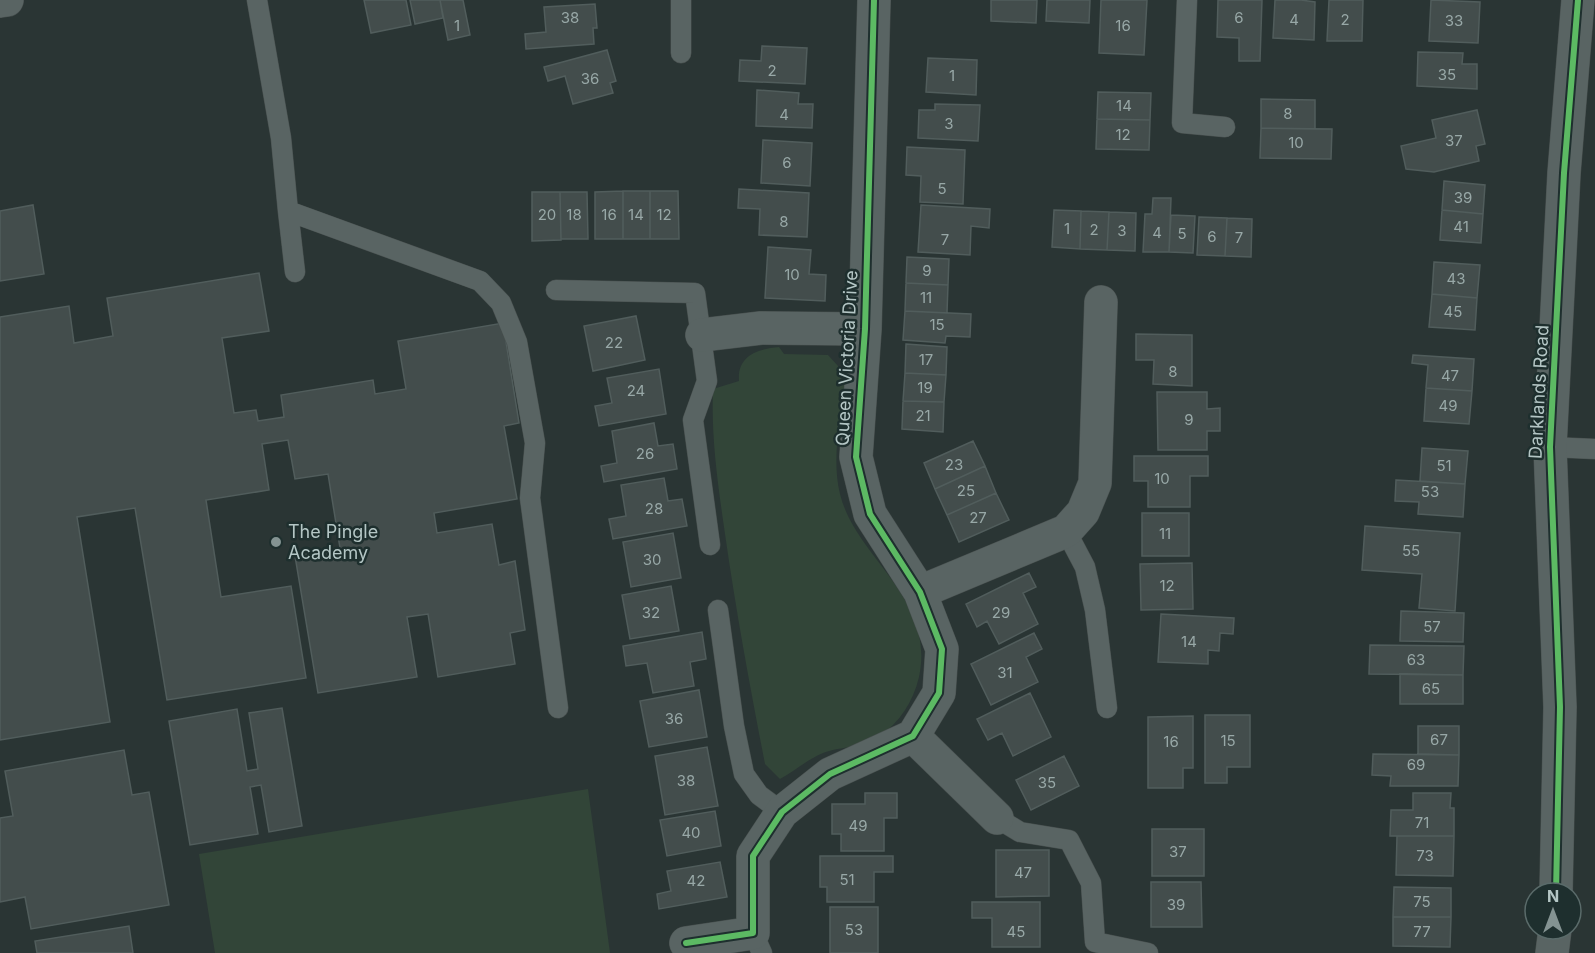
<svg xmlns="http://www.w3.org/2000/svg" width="1595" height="953" font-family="Inter,sans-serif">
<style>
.green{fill:#324538}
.building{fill:#434d4c;stroke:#515d5c;stroke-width:1.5}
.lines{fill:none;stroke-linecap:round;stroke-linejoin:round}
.service-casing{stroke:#48504f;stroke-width:21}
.minor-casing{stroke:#48504f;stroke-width:34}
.tertiary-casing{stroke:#48504f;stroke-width:34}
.service{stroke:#596463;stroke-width:20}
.minor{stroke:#596463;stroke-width:33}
.tertiary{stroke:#596463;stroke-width:33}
.cycleway-casing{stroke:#1e2f2e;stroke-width:10}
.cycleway{stroke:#5cba63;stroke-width:6}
.poi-dot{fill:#849392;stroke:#1e2f2e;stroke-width:2}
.labels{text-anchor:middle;stroke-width:5;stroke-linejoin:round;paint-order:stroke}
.number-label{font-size:15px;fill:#98a8a7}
.street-label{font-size:18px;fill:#b4c6c5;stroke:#1e2f2e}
.poi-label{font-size:18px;fill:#b4c6c5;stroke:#1e2f2e;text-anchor:start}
</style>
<rect width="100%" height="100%" fill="#2a3534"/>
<!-- green -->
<path class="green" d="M779,347L784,354L828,355L838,366L841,379L846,380C841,417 831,457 840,494C856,559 936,597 919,677C913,702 900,722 879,737C863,748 842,746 823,753C808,759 795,771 780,779L765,764C750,687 736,611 725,534C718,485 711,438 713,389L739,381C737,356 757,349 779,347Z
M588,789L610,953H215L199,854Z"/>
<!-- building -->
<path class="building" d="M364,0H406L411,25L371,33Z
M410,0H440L443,18L415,24Z
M440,0H463L470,35L448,40Z
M991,0H1037L1036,23L991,21Z
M1047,0H1090L1089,23L1046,21Z
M1101,0H1147L1144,55L1099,53Z
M1218,0H1262L1260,61H1239V38L1217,37Z
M1301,0L1315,2L1314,40L1273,38L1275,0Z
M1329,0H1363L1362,41H1327Z
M1431,0L1480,2L1478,43L1429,41Z
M595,4L597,28H593L594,44L526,49L525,34L546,32L544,7Z
M762,46L807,48L805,84L739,81L740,60L761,61Z
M607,50L616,81L610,83L613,93L573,104L565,76L548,81L544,67Z
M1418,52L1463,53L1462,64H1477V89L1417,86Z
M928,58L977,60L976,95L926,92Z
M757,90L799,93L798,104H813L812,128L756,126Z
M1098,92L1151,93L1150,120L1097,119Z
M1261,99L1315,100V129L1261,128Z
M935,104L980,105L978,141L918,138L919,110H935Z
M1477,110L1485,144L1476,146L1479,161L1434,172L1406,169L1401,146L1436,138L1432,120Z
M1097,119L1150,120L1149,150L1096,149Z
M1261,128L1332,129L1331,159L1260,158Z
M763,140L812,143L810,186L761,183Z
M907,147L965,150L963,204L920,202L921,176L906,175Z
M1444,181L1485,185L1483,214L1442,210Z
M739,189L809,193L807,237L759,235L760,209L738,208Z
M623,191H650V239H623Z
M623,191V239H595V192Z
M650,191H678L679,239H650Z
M532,192H560L561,240L532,241Z
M560,192H587L588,239H561Z
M1153,198H1171L1169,252H1143L1145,214H1152Z
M33,205L44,274L0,281V211Z
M921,205L990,209L989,228L971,226L970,255L918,252Z
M1054,210L1081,211L1080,249L1052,247Z
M1442,210L1483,214L1481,243L1440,240Z
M1081,211L1109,212L1107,250L1080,249Z
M1109,212L1136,213L1135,251L1107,250Z
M1171,215L1195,216L1193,253L1169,252Z
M1199,217L1227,218L1225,256L1197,255Z
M1227,218L1252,219L1251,257L1225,256Z
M768,247L811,250L809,274L826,275L825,301L765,298Z
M907,257L949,259L948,285L906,283Z
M1434,262L1480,265L1477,298L1432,294Z
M259,273L269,331L222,338L234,413L256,410L258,421L284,417L281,395L373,380L375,394L406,389L398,341L503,323L519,423L504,426L517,499L434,513L437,533L492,524L499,565L515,561L525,630L510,633L515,664L438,677L428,614L407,617L417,677L318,693L295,556L340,548L328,474L295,479L288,440L262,444L269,490L206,500L221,597L291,586L306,678L167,700L135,508L77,517L110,722L0,740V317L69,306L74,343L113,336L107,298Z
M906,283L948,285L947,313L905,311Z
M1432,294L1477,298L1475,330L1429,327Z
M905,311L971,314L970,337L946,336L945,343L903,340Z
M636,316L645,360L593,371L584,326Z
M1136,334L1192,335V386L1153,384L1154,360H1136Z
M906,344L947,347L946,375L905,373Z
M1413,355L1474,359L1472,391L1426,388L1428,365L1412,363Z
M659,369L666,414L599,426L595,406L612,403L607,378Z
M905,373L946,375L944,402L903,401Z
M1426,388L1472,391L1469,424L1424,421Z
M1157,392H1207V409L1220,408V431H1207V450H1158Z
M903,401L944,402L943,432L902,429Z
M654,423L658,446L673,444L677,469L604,482L601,466L617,463L612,431Z
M973,441L985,466L935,489L924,463Z
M1422,448L1468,451L1465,484L1420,481Z
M1134,456H1208V476H1190V507H1148V481H1134Z
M985,466L996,493L947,515L935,489Z
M664,478L668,501L682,499L687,526L613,539L609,519L626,516L621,485Z
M1396,480L1465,484L1463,517L1418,514L1419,502L1395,501Z
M996,493L1009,520L959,542L947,515Z
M1142,513H1189V556H1142Z
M1365,526L1460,533L1455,611L1419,608L1422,574L1362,570Z
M673,533L681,578L631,587L623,542Z
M1192,563L1193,609L1141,610L1140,564Z
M1029,573L1036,587L1023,593L1038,624L999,644L987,621L977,627L966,604Z
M671,586L679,631L630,639L622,595Z
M1401,611L1464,613L1463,642L1400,641Z
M1161,614L1234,618L1233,634L1220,633L1219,651L1208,650V664L1158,662Z
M702,632L706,659L690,662L694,686L653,693L647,663L626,666L623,646Z
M1034,633L1042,649L1026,657L1038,682L991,705L971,664Z
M1370,645L1464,646L1463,675L1369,674Z
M1400,674L1463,675V704H1400Z
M699,690L707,737L649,747L640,701Z
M1030,693L1051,737L1013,756L1002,733L988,740L977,719Z
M282,708L302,826L269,832L261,785L250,787L258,834L190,845L169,721L237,709L247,771L258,769L249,713Z
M1205,715H1250V767H1227V783H1205Z
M1193,716V768H1183V788H1148V717Z
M1418,726H1459V755L1418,754Z
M707,747L718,806L665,815L655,756Z
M124,750L132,795L149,792L169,905L31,929L25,897L0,902V818L13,816L5,771Z
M1373,754L1459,755L1458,786H1390L1391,776L1372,775Z
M1064,756L1079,786L1031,810L1016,780Z
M865,793H897V818H884V851H841V834H832V804H865Z
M1413,793H1451L1450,808H1454V836H1390L1391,810H1413Z
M715,811L721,846L667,856L660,820Z
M1152,829H1204V876H1152Z
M1397,836H1454L1453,876L1396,875Z
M996,850H1049V896L996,897Z
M820,856H893V872H874V902H827V887H820Z
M720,862L727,897L659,909L657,894L671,891L667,871Z
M1151,882H1201L1202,927H1151Z
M1394,887L1451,888V917H1393Z
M972,902H1040V947H992V918H972Z
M830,907H878V953H830Z
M1393,917H1451L1450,947L1393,946Z
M129,926L133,953H37L35,941Z"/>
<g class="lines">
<!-- service casing -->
<g class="service-casing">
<path id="service" d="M257,0L281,138L288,211L480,281L501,303L517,342L535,443L530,498L558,708
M1187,0L1182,123L1225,127
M681,53V0
M288,211L295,272
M556,290L695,293L707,381L693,420L710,545
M1550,447L1595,449
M1066,531L1085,567L1095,610L1107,708
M718,610L734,726L744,774L759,795L782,812
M997,818L1020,832L1069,840L1091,883L1095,942L1148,953
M753,933L762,953"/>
</g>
<!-- minor casing -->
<g class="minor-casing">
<path id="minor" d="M0,1L7,0
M702,335L761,328L865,329
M920,592L1066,531L1083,512L1095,483L1101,302
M913,736L997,818
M686,943L753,933V856L782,812L830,774L913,736L939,693L942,649L920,592L870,514L856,457L865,329L874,0"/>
</g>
<!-- tertiary casing -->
<g class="tertiary-casing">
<path id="tertiary" d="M1556,893L1560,707L1550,447L1564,173L1578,0
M1552,953L1555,929"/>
</g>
<!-- service -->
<use href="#service" class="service"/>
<!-- minor -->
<use href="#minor" class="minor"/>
<!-- tertiary -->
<use href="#tertiary" class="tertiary"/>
<!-- cycleway casing -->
<g class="cycleway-casing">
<path id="cycleway" d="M1556,893L1560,707L1550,447L1564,173L1578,0
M686,943L753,933V856L782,812L830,774L913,736L939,693L942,649L920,592L870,514L856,457L865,329L874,0"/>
</g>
<!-- cycleway -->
<use href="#cycleway" class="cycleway"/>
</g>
<!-- markers -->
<circle class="poi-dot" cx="276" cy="542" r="6"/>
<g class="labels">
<!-- number labels -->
<g class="number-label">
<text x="570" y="23">38</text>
<text x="1239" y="23">6</text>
<text x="1294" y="25">4</text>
<text x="1345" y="25">2</text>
<text x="1454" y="26">33</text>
<text x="457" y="31">1</text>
<text x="1123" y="31">16</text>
<text x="772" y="76">2</text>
<text x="1447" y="80">35</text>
<text x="952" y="81">1</text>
<text x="590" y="84">36</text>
<text x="1124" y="111">14</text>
<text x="1288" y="119">8</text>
<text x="784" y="120">4</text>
<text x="949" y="129">3</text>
<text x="1123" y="140">12</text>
<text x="1454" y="146">37</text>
<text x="1296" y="148">10</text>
<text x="787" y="168">6</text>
<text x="942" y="194">5</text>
<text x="1463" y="203">39</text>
<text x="547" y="220">20</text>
<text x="574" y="220">18</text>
<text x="609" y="220">16</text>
<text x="636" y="220">14</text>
<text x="664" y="220">12</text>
<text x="784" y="227">8</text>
<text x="1461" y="232">41</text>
<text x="1067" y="234">1</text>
<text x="1094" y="235">2</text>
<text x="1122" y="236">3</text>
<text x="1157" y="238">4</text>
<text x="1182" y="239">5</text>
<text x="1212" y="242">6</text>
<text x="1239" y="243">7</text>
<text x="945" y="245">7</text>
<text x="927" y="276">9</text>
<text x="792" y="280">10</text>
<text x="1456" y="284">43</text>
<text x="926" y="303">11</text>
<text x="1453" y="317">45</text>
<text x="937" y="330">15</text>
<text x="614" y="348">22</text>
<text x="926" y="365">17</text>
<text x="1173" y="377">8</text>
<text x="1450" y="381">47</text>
<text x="925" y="393">19</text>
<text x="636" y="396">24</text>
<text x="1448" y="411">49</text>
<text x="923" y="421">21</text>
<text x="1189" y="425">9</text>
<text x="645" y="459">26</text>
<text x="954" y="470">23</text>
<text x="1444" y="471">51</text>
<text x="1162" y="484">10</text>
<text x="966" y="496">25</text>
<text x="1430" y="497">53</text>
<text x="654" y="514">28</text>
<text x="978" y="523">27</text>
<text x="1165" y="539">11</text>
<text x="1411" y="556">55</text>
<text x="652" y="565">30</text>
<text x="1167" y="591">12</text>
<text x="651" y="618">32</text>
<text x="1001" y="618">29</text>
<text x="1432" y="632">57</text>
<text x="1189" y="647">14</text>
<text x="1416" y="665">63</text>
<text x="1005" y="678">31</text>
<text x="1431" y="694">65</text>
<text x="674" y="724">36</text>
<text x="1439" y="745">67</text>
<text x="1228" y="746">15</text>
<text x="1171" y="747">16</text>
<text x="1416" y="770">69</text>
<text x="686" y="786">38</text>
<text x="1047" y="788">35</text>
<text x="1422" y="828">71</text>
<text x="858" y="831">49</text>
<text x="691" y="838">40</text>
<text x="1178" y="857">37</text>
<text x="1425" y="861">73</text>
<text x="1023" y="878">47</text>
<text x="847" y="885">51</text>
<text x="696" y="886">42</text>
<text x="1422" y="907">75</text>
<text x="1176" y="910">39</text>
<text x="854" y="935">53</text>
<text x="1016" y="937">45</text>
<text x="1422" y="937">77</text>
</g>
<!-- street labels -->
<g class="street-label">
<text transform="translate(847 358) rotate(-87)" y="6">Queen Victoria Drive</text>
<text transform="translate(1539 392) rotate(-87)" y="6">Darklands Road</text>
</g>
<!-- poi labels -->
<g class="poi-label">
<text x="288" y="538">The Pingle<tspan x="288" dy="21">Academy</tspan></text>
</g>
</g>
<!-- north arrow -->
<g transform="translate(1553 911)"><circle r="28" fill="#1e2f2e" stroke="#5a6b6a" stroke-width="1.5"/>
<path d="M0-4.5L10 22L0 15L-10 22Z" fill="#849392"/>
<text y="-9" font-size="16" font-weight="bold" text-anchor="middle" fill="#b4c6c5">N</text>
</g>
</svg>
